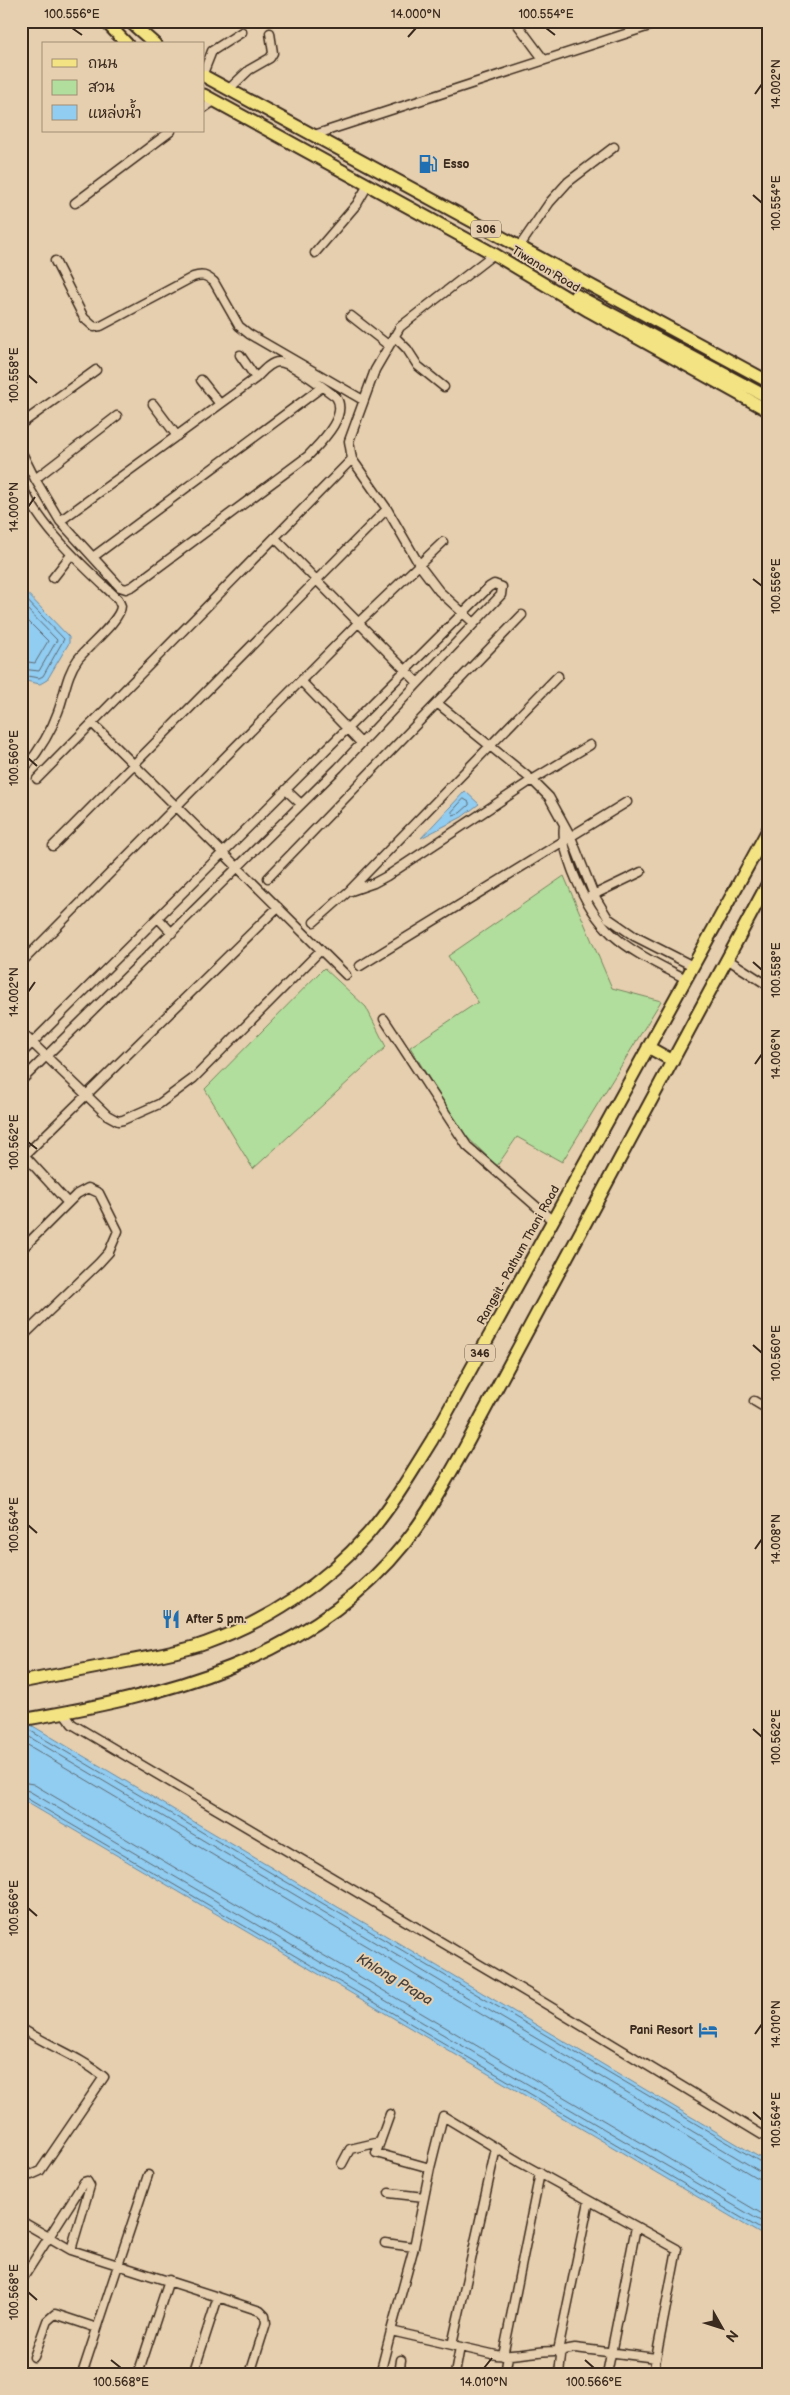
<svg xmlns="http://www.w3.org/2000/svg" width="790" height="2395" font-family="'Balsamiq Sans','Playpen Sans Thai',sans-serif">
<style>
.green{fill:#b1de9c;stroke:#76845d}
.water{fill:#91ccf1;stroke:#6f8b9d}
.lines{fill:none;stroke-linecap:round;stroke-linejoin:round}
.shore{stroke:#5d6b72;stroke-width:1}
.street-casing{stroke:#3b2a1e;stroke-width:11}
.primary-casing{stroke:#3b2a1e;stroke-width:15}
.street{stroke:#e6cfaf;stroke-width:8}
.primary{stroke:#f4e382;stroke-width:11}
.ticks{fill:none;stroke:#3b2a1e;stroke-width:2}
.labels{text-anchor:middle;stroke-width:4;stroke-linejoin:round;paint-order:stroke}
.shield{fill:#e6cfaf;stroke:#6e5c4a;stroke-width:1}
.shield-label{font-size:11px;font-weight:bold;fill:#3b2a1e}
.poi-label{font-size:12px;font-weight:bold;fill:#3b2a1e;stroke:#e6cfaf;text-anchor:start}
.street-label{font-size:12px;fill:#3b2a1e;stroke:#e6cfaf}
.water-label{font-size:14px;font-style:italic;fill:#48423e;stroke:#e6cfaf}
.neatline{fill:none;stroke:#3b2a1e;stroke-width:2}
.ticks-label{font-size:12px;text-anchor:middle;fill:#3b2a1e}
</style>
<rect width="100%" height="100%" fill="#e6cfaf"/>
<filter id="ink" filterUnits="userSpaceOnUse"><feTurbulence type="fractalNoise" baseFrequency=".02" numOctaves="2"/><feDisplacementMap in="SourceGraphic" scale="10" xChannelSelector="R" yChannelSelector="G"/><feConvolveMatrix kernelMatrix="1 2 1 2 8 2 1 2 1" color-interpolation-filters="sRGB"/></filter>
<g filter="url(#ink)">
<!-- green -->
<path class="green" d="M564,876L612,988L661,1001L562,1162L517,1137L497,1166L462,1132L410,1047L478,1002L448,956Z
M324,968L366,1007L386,1047L253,1169L205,1089Z"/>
<!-- water -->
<path class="water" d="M21,587L69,637V643L47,680L40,684L21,680Z
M465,791L479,804L462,817L421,838Z
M21,1719L769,2163V2239L21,1799Z"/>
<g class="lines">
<!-- shore -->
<path class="shore" d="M21,594L64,639L43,676L39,678L21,675
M21,603L57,640L39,671L21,669
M21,614L48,641L35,663L21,661
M464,799L469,802V805L460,813L453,815L452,812Z
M24,1727L769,2167
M21,1732L761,2172L769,2174
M21,1741L757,2178L769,2181
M21,1782L33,1784L769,2218
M21,1789L29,1791L769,2226
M21,1795L769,2234"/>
<!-- street casing -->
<g class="street-casing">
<path id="street" d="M515,21L544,60
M204,71L212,51L242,32
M228,90L249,70L270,58L273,53L270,33
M204,108L214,101
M314,135L665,21
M75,203L171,131
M519,247L550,202L568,182L614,147
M315,253L357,204L368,185
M55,261L84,318L94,327L101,326L193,277C202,274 206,275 214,282L239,326L249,334L363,400
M351,316L388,345
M394,336L407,349L418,366L444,387
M240,355L256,378
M201,380L220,404
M153,404L177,436
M21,424L96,370
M21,451L35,479L60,521L120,587L126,589L133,586L308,456C320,443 349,416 336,397C324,388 293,363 279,362C270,362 262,372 256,378L60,521
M35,479L117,416
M21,484C40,528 83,566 118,599L121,606C121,620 88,646 78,659C66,675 65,694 58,712C51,732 38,752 25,768
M275,538L417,682
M93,557L322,387
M53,578L71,555
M474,623L439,591L420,566L387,509L352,459L349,441L375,370L400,327L494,254
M301,681L361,743
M437,703L532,780L549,797L571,837L594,895L608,918L634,936L693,966
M92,723L346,975
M37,779L352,459
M286,790L301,804
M564,825C562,843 567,855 573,872C599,938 627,948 686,979
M53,846L387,509
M268,878L522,615
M351,891L374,883L387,876L532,780L590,745
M589,897L641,872
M158,918L172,933
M314,922L349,891L558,676
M727,959L769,986
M21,963L358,623L443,542
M360,966L627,802
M384,1019L467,1146L553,1221
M21,1032L107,1115L118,1121L123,1120L159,1104L194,1078L321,950
M21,1054L489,587L494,584L502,587L501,595L338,768L21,1081
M25,1156L68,1203
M21,1159L278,907
M21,1250L77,1194L88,1188L99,1193L118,1231L109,1252L99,1263L21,1338
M754,1401L769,1410
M64,1713L72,1724L531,1995L769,2139
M21,2028C48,2046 79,2056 104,2077L40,2171L31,2175L21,2170
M390,2114L376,2153L430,2168L414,2247L391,2331
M342,2164L350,2149L380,2142
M430,2168L443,2116L521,2163L677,2249L653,2374
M389,2193L424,2197
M589,2201L558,2351L575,2348L656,2358
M21,2221L71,2250L218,2297L193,2374
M385,2243L414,2247
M21,2281L84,2182L87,2181L90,2186L71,2250
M218,2297L260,2311L265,2316L266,2323L250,2374
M452,2345L496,2148
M503,2356L540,2173
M34,2357L47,2321L55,2314L97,2328
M82,2374L148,2175
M138,2374L169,2280
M380,2374L391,2331L496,2355C517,2357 537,2350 558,2351L561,2356L559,2374
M399,2374L401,2360
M455,2374L460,2347
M505,2374L508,2356
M607,2374L636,2227"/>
</g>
<!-- primary casing -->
<g class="primary-casing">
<path id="primary" d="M105,21L127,44
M129,21L155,44
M204,76L769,382
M204,95L494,254L589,311L769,411
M576,295L769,398
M648,1047L673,1061
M21,1682C57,1675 93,1668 129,1661C155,1656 182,1652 206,1643C268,1621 325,1583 368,1534C393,1505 412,1472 432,1440L769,828
M21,1720C163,1696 311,1661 405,1543C428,1514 446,1481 464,1449L769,881"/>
</g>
<!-- street -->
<use href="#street" class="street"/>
<!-- primary -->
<use href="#primary" class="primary"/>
</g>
</g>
<!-- ticks -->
<path class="ticks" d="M72,28L82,35M546,28L555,35M408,37L416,28M755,94L762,84M753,195L762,203M28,375L37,383M28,507L35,497M753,579L762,586M28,758L37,766M753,962L762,970M28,992L35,982M755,1064L762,1054M28,1142L37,1149M753,1345L762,1353M28,1525L37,1533M755,1549L762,1539M753,1729L762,1737M28,1908L37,1916M755,2034L762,2024M753,2112L762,2120M28,2292L37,2300M111,2360L121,2368M585,2360L594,2368M484,2368L492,2358"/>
<!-- icons -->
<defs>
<g id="fuel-bare" transform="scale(1.5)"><path d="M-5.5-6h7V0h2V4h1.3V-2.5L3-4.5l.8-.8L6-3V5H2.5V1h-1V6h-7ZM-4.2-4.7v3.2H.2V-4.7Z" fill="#1f6fb2" stroke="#e6cfaf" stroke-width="2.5" paint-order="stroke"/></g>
<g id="restaurant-bare" transform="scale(1.5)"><path d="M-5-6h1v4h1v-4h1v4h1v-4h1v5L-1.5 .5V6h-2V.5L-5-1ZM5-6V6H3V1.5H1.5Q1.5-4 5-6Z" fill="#1f6fb2" stroke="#e6cfaf" stroke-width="2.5" paint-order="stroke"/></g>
<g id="hotel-bare" transform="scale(1.5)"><path d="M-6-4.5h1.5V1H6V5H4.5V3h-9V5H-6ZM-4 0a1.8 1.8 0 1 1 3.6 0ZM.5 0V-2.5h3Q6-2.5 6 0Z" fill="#1f6fb2" stroke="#e6cfaf" stroke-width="2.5" paint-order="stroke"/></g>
</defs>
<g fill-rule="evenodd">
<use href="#fuel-bare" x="428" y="164"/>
<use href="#restaurant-bare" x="171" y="1619"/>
<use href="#hotel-bare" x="708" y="2030"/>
</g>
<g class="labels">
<!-- shield labels -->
<g class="shield">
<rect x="471" y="220.5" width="30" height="17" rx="4"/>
<rect x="465" y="1344.5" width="30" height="17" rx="4"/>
</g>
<g class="shield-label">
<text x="486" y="233">306</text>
<text x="480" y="1357">346</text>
</g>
<!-- poi labels -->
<g class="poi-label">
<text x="443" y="168">Esso</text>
<text x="186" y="1623">After 5 pm.</text>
<text x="693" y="2034" text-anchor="end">Pani Resort</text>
</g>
<!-- street labels -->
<g class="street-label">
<text transform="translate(546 269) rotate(31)" y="4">Tiwanon Road</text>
<text transform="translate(518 1255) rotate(-61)" y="4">Rangsit - Pathum Thani Road</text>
</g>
<!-- water labels -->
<g class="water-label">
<text transform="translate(395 1979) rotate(31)" y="5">Khlong Prapa</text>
</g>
</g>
<!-- margin -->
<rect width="790" height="2395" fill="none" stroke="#e6cfaf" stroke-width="55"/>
<!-- legend -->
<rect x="42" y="42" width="162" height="90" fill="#e6cfaf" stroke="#a28d75"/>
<rect x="52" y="59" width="25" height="8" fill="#f4e382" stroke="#a28d75"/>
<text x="88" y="68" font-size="15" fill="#3b2a1e">ถนน</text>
<rect x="52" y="80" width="25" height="15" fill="#b1de9c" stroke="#a28d75"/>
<text x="88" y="92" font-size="15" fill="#3b2a1e">สวน</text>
<rect x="52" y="105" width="25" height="15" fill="#91ccf1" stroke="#a28d75"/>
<text x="88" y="118" font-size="15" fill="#3b2a1e">แหล่งน้ำ</text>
<!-- north arrow -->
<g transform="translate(722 2328) rotate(129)" stroke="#e6cfaf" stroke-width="4" paint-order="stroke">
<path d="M0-4L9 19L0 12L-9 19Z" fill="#3b2a1e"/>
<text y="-8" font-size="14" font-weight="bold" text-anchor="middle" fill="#3b2a1e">N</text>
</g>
<rect x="28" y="28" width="734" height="2340" class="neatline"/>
<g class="ticks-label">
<text x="72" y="18">100.556°E</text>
<text x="416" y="18">14.000°N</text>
<text x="546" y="18">100.554°E</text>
<text transform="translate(776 84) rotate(-90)" y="4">14.002°N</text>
<text transform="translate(776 203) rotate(-90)" y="4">100.554°E</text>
<text transform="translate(14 375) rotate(-90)" y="4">100.558°E</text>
<text transform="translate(14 507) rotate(-90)" y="4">14.000°N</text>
<text transform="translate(776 586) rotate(-90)" y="4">100.556°E</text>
<text transform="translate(14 758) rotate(-90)" y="4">100.560°E</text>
<text transform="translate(776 970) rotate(-90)" y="4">100.558°E</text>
<text transform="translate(14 992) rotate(-90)" y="4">14.002°N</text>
<text transform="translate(776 1054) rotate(-90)" y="4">14.006°N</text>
<text transform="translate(14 1142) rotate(-90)" y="4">100.562°E</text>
<text transform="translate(776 1353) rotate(-90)" y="4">100.560°E</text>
<text transform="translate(14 1525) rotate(-90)" y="4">100.564°E</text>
<text transform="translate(776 1539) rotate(-90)" y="4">14.008°N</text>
<text transform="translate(776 1737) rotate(-90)" y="4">100.562°E</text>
<text transform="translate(14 1908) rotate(-90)" y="4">100.566°E</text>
<text transform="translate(776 2024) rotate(-90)" y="4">14.010°N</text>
<text transform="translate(776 2120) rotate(-90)" y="4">100.564°E</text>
<text transform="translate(14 2292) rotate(-90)" y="4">100.568°E</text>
<text x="121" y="2386">100.568°E</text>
<text x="484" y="2386">14.010°N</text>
<text x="594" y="2386">100.566°E</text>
</g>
</svg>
